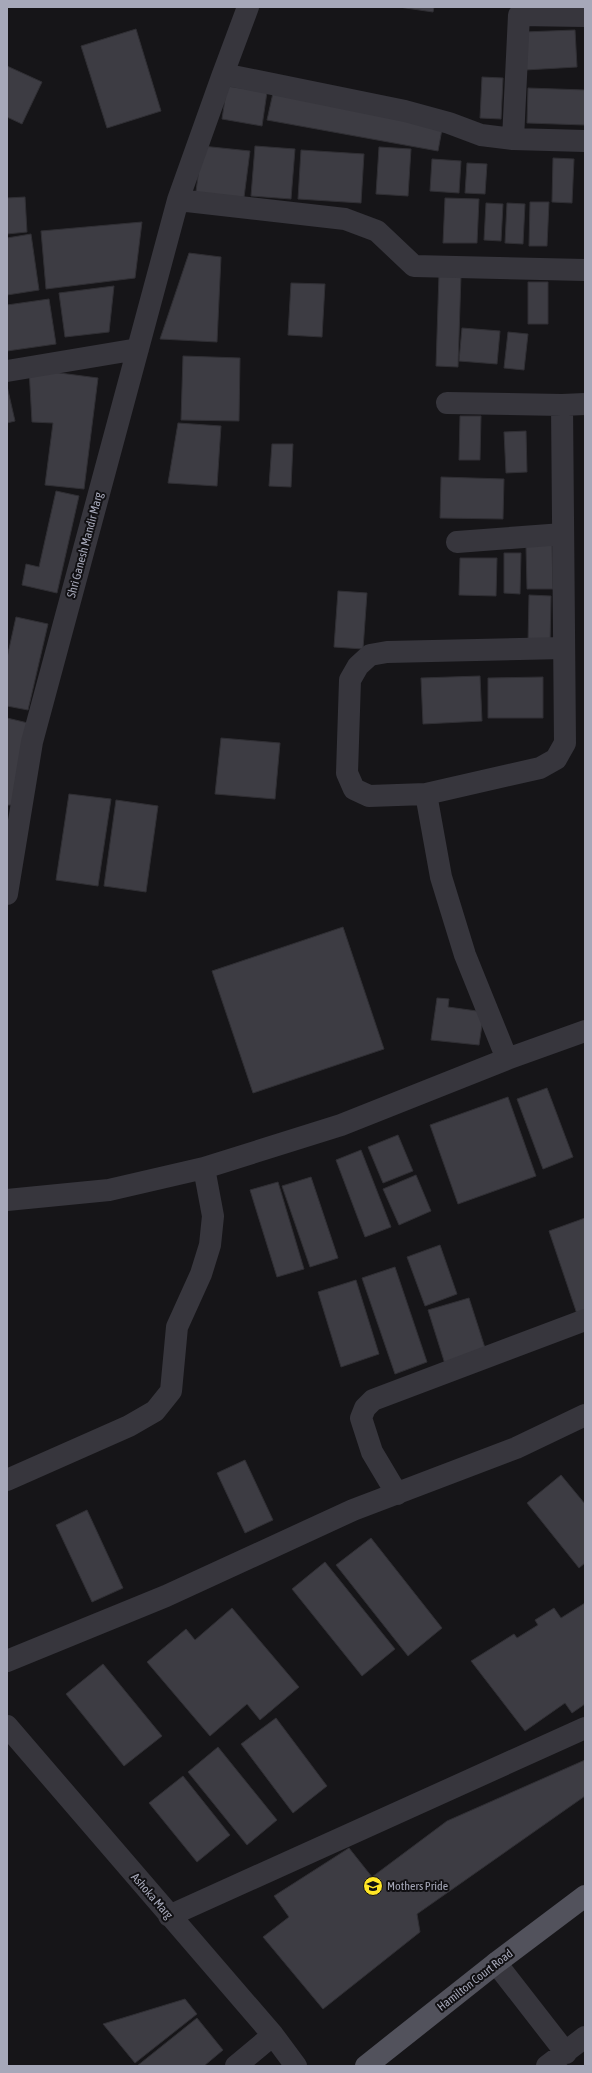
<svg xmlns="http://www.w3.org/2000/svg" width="592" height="2073" font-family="'Asap Condensed',sans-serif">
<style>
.building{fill:#3d3c43;stroke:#302f34}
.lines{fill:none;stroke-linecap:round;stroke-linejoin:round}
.minor{stroke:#37363d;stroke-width:22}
.major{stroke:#52525c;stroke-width:22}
.labels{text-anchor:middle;stroke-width:4;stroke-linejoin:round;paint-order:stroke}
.street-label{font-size:12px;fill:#a6a8b9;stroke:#111013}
.poi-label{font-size:12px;fill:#a6a8b9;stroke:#111013;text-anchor:start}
</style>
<rect width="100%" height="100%" fill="#161518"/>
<!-- building -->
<path class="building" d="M399,7H434L433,12Z
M136,29L161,111L107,128L81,46Z
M575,30L577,67L525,70L524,32Z
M7,66L42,82L22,124L7,117Z
M482,77L503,78L501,119L480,118Z
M227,86L267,92L262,126L222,119Z
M528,88L585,90V125L527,123Z
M273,93L443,124L438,151L267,120Z
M202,146L250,151L243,205L195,199Z
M255,146L295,149L291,199L251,196Z
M379,147L411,149L408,196L376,194Z
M301,150L364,154L361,203L298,199Z
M553,158L574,159L572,203L552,202Z
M432,159L461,161L459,193L430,191Z
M467,163L487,164L485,194L465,193Z
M25,197L27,232L7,234V198Z
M445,198L479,199L477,243H443Z
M530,202H549L547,246H529Z
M486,203L503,204L501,241L484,240Z
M507,203L525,204L523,244L505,243Z
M142,222L135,278L46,289L41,231Z
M31,234L39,290L7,295V238Z
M189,253L221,257L217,342L160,339Z
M439,274L461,275L458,367L436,366Z
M528,282H548V324H528Z
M291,283L325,284L322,337L288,335Z
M114,286L109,332L65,337L59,293Z
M49,299L56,344L7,351V305Z
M462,328L500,331L497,364L459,361Z
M508,332L528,334L524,370L504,368Z
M183,356L240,358L239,421L181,420Z
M29,369L98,378L84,489L45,485L53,423L32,422Z
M7,386L15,421L7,423Z
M460,416H481L480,460H459Z
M178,423L221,426L217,486L168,483Z
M526,431L527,472L506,473L504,432Z
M272,444H293L291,487L269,486Z
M441,477L504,479L503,519L440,518Z
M56,491L79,496L57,593L22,585L26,564L39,567Z
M552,545L553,589H527L526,546Z
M504,553H521L520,594L504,593Z
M460,558H497L496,596L459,595Z
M338,591L367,593L363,649L334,647Z
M529,595L551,596L550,645L528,644Z
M16,617L48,624L28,710L7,706V658Z
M480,676L482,721L423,724L421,678Z
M543,677V718H488V678Z
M7,718L28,723L12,805H7Z
M221,738L280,743L275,799L215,794Z
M69,794L111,799L98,886L56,880Z
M116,800L158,806L146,892L104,886Z
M343,927L384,1049L253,1093L212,971Z
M437,998L449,999L448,1007L484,1012L479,1045L431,1040Z
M547,1088L573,1157L543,1169L517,1099Z
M508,1097L536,1176L458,1204L430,1125Z
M398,1135L413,1171L383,1183L368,1147Z
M361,1150L391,1227L365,1237L336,1160Z
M416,1175L431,1211L399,1225L383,1189Z
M311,1177L338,1258L310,1267L282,1186Z
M278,1182L304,1269L277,1277L250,1190Z
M585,1218V1311L577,1314L549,1231Z
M440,1245L457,1294L425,1306L407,1257Z
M395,1267L427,1362L395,1374L362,1278Z
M356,1280L379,1354L341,1367L318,1292Z
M469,1298L486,1351L445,1364L428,1310Z
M245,1460L273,1520L245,1533L217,1473Z
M561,1475L585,1504V1563L579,1568L527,1503Z
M87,1510L123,1588L92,1602L56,1525Z
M371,1538L442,1628L408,1656L336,1565Z
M325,1562L395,1649L362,1676L292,1589Z
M585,1603V1704L572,1713L565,1703L525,1731L471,1661L514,1634L517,1638L538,1625L535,1620L554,1608L561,1618Z
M232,1608L299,1687L260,1720L247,1704L210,1736L147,1662L186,1629L195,1640Z
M103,1664L162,1736L124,1766L66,1694Z
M276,1718L327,1786L293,1813L241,1744Z
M218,1747L277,1820L247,1845L188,1772Z
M585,1760V1796L417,1914L420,1932L323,2009L263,1937L289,1917L274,1896L349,1848L372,1877L447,1821Z
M183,1776L230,1835L197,1862L149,1803Z
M185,1999L197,2014L135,2063L103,2024Z
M197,2018L223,2050L204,2066H137Z"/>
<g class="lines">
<!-- minor -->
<path class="minor" d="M223,74L248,7
M513,139L519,15L585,16
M178,200L345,219L377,231L414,266L585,270
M7,371L138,349
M447,403L562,405
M457,542L563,534
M426,794L540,768L556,759L565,743L562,405L585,404
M7,894L32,742L178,200L223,74L405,111L449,123L481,135L513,139L585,141
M507,1059L465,955L441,877L426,794L369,796L354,789L347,773L350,680L358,666L370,655L387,652L564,648
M7,1200L109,1190L204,1168L341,1125L507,1059L585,1031
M7,1480L129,1426L155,1411L171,1391L177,1327L201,1274L210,1245L213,1216L204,1168
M397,1494L372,1452L361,1418L365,1408L373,1400L585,1320
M7,1661L166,1596L353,1510L516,1448L585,1415
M7,1726L273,2035L296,2066
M169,1916L585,1728
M496,1963L566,2053
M236,2066L273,2035
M547,2066L585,2037"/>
<!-- major -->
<path class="major" d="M366,2066L496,1963L585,1896"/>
</g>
<!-- icons -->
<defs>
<g id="school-disc" transform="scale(1)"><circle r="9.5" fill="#ffe626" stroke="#111013"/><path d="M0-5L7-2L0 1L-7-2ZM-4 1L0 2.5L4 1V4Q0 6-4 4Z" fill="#111"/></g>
</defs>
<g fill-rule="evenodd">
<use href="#school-disc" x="373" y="1886"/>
</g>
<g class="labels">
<!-- street labels -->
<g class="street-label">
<text transform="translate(85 545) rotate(-75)" y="4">Shri Ganesh Mandir Marg</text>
<text transform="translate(152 1896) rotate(49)" y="4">Ashoka Marg</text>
<text transform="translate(475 1980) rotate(-38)" y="4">Hamilton Court Road</text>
</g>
<!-- poi labels -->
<g class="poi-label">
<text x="387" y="1890">Mothers Pride</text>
</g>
</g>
<!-- border -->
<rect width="592" height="2073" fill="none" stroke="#a6a8b9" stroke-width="16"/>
</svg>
